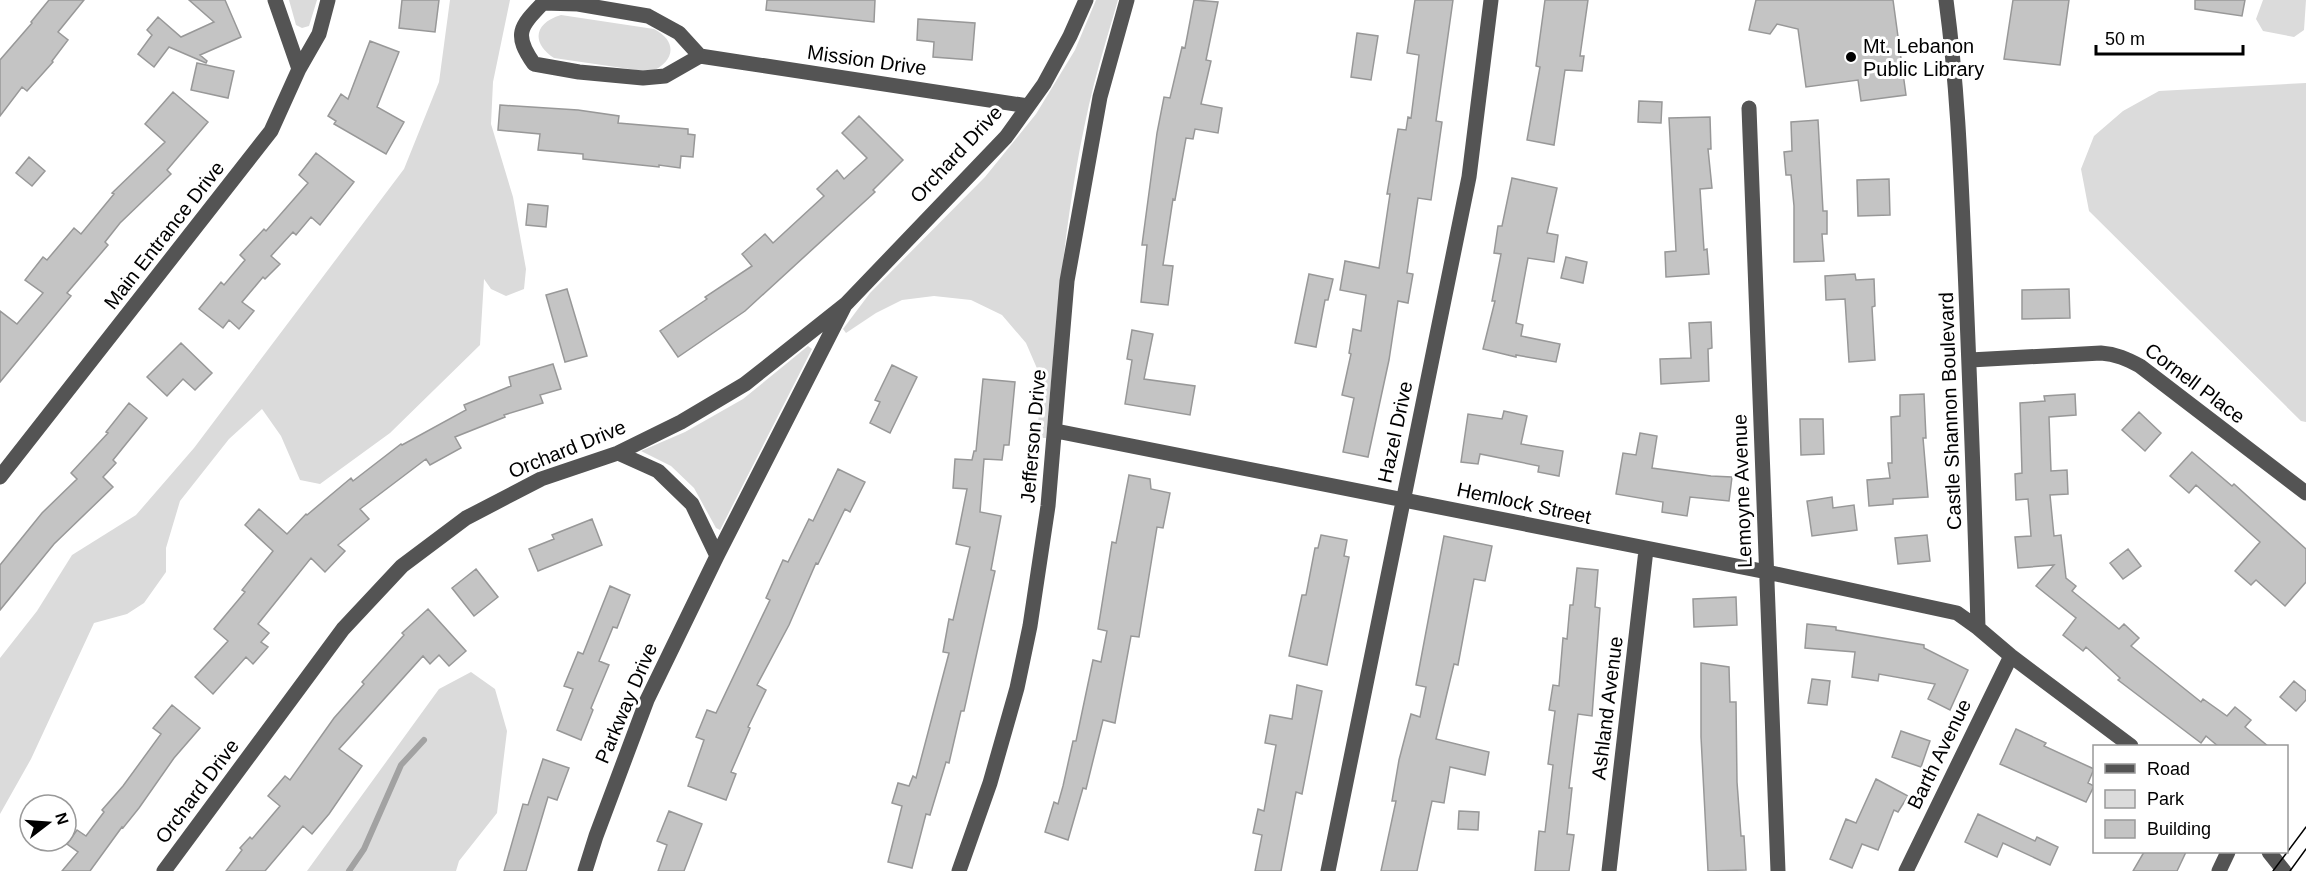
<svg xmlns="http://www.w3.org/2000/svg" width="2306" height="871" font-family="Helvetica,sans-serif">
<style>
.green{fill:#dbdbdb}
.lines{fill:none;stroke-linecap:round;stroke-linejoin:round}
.stream{stroke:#a2a2a2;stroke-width:6}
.building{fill:#c4c4c4;stroke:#989898;stroke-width:1.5}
.minor{stroke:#545454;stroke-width:15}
.tram{stroke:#000;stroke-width:1.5}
.poi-dot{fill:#000;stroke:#fff;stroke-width:2}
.labels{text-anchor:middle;stroke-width:6;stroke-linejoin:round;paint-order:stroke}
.poi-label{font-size:20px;fill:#000;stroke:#fff;text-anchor:start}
.street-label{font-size:20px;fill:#000;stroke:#fff}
</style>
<rect width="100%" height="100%" fill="#fff"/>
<!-- green -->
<path class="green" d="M289,0H317L309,26L302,28L296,25Z
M450,0H510L493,82L491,124L513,197L526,269L524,289L506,296L491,289L484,279L480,345L390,433L320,484L300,480L281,436L262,409L229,439L180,501L166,548V572L144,603L127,614L94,623L31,759L0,814V658L37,611L72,555L136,515L194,448L404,169L439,82Z
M1096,0H1118C1110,28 1101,56 1094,84C1065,200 1057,320 1046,438H1037L1040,398L1039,373L1026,343L1002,315L971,300L934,296L902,300L876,313L846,333L843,329L870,293L985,177L1036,114L1075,50Z
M2263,0H2306L2304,30L2294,37L2263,31L2256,19Z
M561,15L654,29C679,42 674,63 650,72L554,58C531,43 534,23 561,15Z
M2306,83V422L2301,421L2089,211L2081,169L2094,136L2123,111L2159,91Z
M808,346L812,349L720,530L716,528L694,488L671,466L641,451L685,432L743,399Z
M471,672L495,689L507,731L497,813L459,861L456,871H307L439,689Z"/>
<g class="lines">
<!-- stream -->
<path class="stream" d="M349,871L364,849L401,765L424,740"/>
</g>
<!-- building -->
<path class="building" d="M49,0H84L58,32L68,40L52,61L53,62L27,91L22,87L0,116V60L32,23L31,22Z
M189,0H225L241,37L200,55L207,61L206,63L169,47L154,67L138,54L152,35L147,30L158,17L181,37L214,22Z
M402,0H439L435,32L399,28Z
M767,0H875L874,22L766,10Z
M1194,0L1218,2L1206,60L1211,61L1201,104L1222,108L1218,133L1195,129L1193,139L1186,138L1175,200L1173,199L1163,265L1173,266L1168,305L1141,302L1147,245H1142L1157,133L1164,97L1170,98L1182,47L1185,48Z
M1415,0H1453L1436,121L1442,122L1431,200L1418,198L1407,273L1413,274L1408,303L1398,301L1389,360L1368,457L1343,452L1354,398L1342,395L1351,354L1349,353L1353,329L1361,331L1366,295L1340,290L1345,261L1379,268L1390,194H1387L1398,129L1406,130L1408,117L1411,118L1419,55L1407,53Z
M1545,0H1588L1580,56H1584L1582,71L1565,70L1554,145L1527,140L1540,67L1536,66Z
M1756,0H1893L1906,95L1861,101L1858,80L1806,87L1798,29L1777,24L1770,34L1749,30Z
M2013,0H2069L2060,65L2004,59Z
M2195,0H2245L2242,16L2195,9Z
M918,19L975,23L972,60L933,57L934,42L917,40Z
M1357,33L1378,36L1371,80L1351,77Z
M370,41L399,52L377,107L404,122L386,154L334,124L336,121L328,116L341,94L348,99Z
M197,63L234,71L228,98L191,90Z
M173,92L208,122L167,170L171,174L120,223L105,242L108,245L67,293L71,296L0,382V311L17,324L43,293L25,280L43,257L47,260L74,228L81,234L114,194L112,193L165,142L145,124Z
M1639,101L1662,102L1661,123L1638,122Z
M500,105L578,110L619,116L618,123L688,129V134L695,135L693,157L681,156L680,168L659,165V167L583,159V154L538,150L540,134L498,130Z
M859,116L903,160L873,190L875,192L745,311L678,357L660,331L707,299L705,297L752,266L742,254L765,234L773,243L824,196L817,189L837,170L844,179L867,158L842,133Z
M1710,117L1711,149H1708L1712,188L1700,189L1704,250L1707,249L1709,274L1666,277L1665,252L1676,251L1669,118Z
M1818,120L1823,211H1827V234H1822L1824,261L1794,262V206L1791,175H1786L1784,152L1792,151L1791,122Z
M316,153L354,182L320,225L311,217L296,235L293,232L271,256L280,264L265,279L263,277L242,302L254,311L239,329L229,320L223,328L199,309L221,282L224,285L245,260L240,255L264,229L266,231L308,183L299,175Z
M29,157L45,171L32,186L16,173Z
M1512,178L1557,188L1547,233L1558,235L1554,262L1528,258L1516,323L1523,325L1521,336L1560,344L1556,362L1516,355V357L1483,349L1495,301H1492L1501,254L1494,253L1498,226H1502Z
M1889,179L1890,215L1858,216L1857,180Z
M528,204L548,206L546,227L526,225Z
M1566,257L1587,262L1583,283L1561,278Z
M1309,274L1333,279L1328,300H1325L1316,347L1295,343Z
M1855,274L1856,280L1874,279L1875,306L1872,307L1875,360L1849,362L1845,299L1826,300L1825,276Z
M567,289L587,356L565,362L546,295Z
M2069,289L2070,318L2022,319V290Z
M1711,322L1712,348L1708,349L1709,381L1661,384L1660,359L1691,358L1689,323Z
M1132,330L1153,334L1144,379L1195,386L1190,415L1125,404L1132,360L1127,359Z
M181,343L212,373L195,390L183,379L167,396L147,377Z
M553,364L561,389L540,395L543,403L504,415L505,417L455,437L461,448L430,465L426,459L360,509L369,519L338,545L345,551L325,572L311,558L258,624L269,633L261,642L268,647L253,664L246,657L213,694L195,677L228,641L214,629L245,592L242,590L273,551L245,525L259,509L287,534L306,514L307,515L351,478L353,481L401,444L402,445L466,410L464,405L511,386L509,377Z
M892,365L917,377L890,433L870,423L880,402L875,400Z
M983,379L1015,382L1009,445H1004L1002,460L984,459L980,512L1001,516L991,570L995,571L964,711H961L949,763L946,762L930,815L926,814L912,868L888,862L902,806L892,803L898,783L909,786L913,776L916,778L949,653L943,652L949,619L953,620L970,547L956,544L967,489L953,488L955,459L972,460L974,451H976Z
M1924,394L1926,438H1923L1928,497L1893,499V504L1869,506L1867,480L1890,478L1888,463H1892L1891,417L1900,416V395Z
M2075,394L2076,415L2049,417L2051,471L2067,470L2068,494L2050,495L2054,536L2061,535L2066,578L2076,586L2072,591L2119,629L2124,624L2139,638L2131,646L2201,702L2203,699L2227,716L2235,707L2251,720L2245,727L2269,747H2219L2206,736L2201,743L2118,680L2120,678L2086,647L2083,651L2063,635L2076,618L2036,586L2054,565L2018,568L2015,537L2031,536L2028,499L2016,500L2015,474L2022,473L2020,403L2045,401L2044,396Z
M129,403L147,418L113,460L116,463L103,477L113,487L54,544L0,610V565L42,513L77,479L71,473L108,433L106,432Z
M1504,411L1527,416L1521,444L1563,451L1559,476L1538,472L1539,466L1480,454L1478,464L1461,462L1468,414L1502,419Z
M2139,412L2161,433L2145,451L2122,430Z
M1800,419H1823L1824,454L1801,455Z
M1640,433L1657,436L1652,468L1711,476L1732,477L1729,501L1690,497L1687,516L1662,512L1663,502L1616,494L1623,453L1636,455Z
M2192,452L2232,486L2234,484L2306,549V582L2285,606L2256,580L2251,585L2235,571L2260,542L2196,485L2189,493L2170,476Z
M838,469L865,482L850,512L845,509L818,564L816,563L789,625L757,685L766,690L748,727L750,728L731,772L736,774L726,800L688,786L704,740L696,737L707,710L716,713L770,600L766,598L783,560L788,562L809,519L813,521Z
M1129,475L1150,479L1151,489L1170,493L1163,528L1157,527L1139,637L1131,636L1115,723L1103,720L1086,789L1083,788L1068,840L1045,832L1054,802L1058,804L1063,786L1073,741H1076L1093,660L1101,662L1107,631L1098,629L1112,542L1116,543Z
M1832,497L1833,508L1854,505L1857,530L1812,536L1807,501Z
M592,519L602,545L538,571L529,549L554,539L552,535Z
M1321,535L1347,540L1344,556L1349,557L1327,665L1289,656L1302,595H1306L1315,548H1318Z
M1927,535L1930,561L1898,564L1895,538Z
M1444,536L1492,546L1485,581L1474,579L1458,665L1454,664L1436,739L1489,752L1485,775L1450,767L1444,803L1432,801L1417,871H1381L1396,801H1392L1399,760L1411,714L1420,717L1426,687L1416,685Z
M2128,549L2141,566L2123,579L2110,563Z
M1577,568L1598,570L1595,607L1600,608L1592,716L1578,714L1569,788H1572L1567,834L1574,835L1569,871H1535L1539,831L1545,832L1553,765L1548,764L1555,711L1549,710L1553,685L1559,686L1563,638L1567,639L1570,605H1573Z
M476,569L498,597L474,616L452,588Z
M610,586L630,595L617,628L613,627L599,661L609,665L591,708L593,710L581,740L557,730L573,689L564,686L578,652L583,654Z
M1736,597L1737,625L1694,627L1693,599Z
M428,609L466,651L449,666L439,655L430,664L423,656L339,749L362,766L329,814L312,834L303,826L265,871H226L242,850L240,848L250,837L252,839L280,806L268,796L285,776L290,780L334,718L364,684L362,682L404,635L402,633Z
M1807,624L1836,627V630L1924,645V648L1968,670L1950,710L1928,699L1935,684L1879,674L1878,681L1852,677L1855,652L1805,648Z
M1701,663L1729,667L1730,702H1736L1737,782L1741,836H1744L1746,870L1708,871L1701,737Z
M1812,679L1830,681L1827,705L1808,703Z
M2294,681L2306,691V700L2296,711L2280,697Z
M1297,685L1322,691L1302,794L1296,792L1281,871H1255L1262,835L1253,833L1258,809L1264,811L1276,745L1265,743L1270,715L1292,719Z
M172,705L200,728L174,758L139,808L123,828L122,827L90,871H62L78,852L67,844L77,830L86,836L104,812L102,810L123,786L161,734L153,728Z
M2016,729L2046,743L2044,746L2094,769L2088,783L2094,786L2086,802L2000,764Z
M1901,731L1930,741L1921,767L1892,757Z
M543,759L569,768L557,800L548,797L526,871H504L523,804L528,805Z
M1876,779L1908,796L1898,812L1894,810L1878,850L1862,844L1852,868L1830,859L1846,819L1856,823Z
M669,811L702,824L684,871H658L667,845L657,841Z
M1459,811L1479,812L1478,830L1458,829Z
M1978,814L2035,841L2037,837L2058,847L2050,865L2003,843L1997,857L1965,842Z
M2144,852H2186L2177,871H2133Z"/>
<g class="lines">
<!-- minor -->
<path class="minor" d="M275,0L299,69
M1946,0C1958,89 1961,178 1965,268C1970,388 1975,508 1978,628L2011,656L2131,746
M700,56L679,33L648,16L578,4L543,3C520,27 513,34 534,64L579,72L643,78L665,76L700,56L1028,106
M1749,108L1778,871
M1970,360L2101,353C2116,354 2127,359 2140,366L2306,493
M1056,431L1767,572L1957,613L1978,628
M618,453L658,471L692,504L717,556
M0,477L271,131L299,69L319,34L328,0
M2269,852L2284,871
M164,871L343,629L402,566L466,518L541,479L618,453L681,422L745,384L846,304L1006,137L1044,84L1070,36L1086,0
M585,871L596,836L647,700L717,556L844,307
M959,871L990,783L1017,688L1030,626L1048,506L1067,281L1100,97L1127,0
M1328,871L1469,177L1491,0
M1609,871L1646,550
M1906,871L2011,656
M2219,871L2228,852"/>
<!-- tram -->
<path class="tram" d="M2273,871L2306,827
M2290,871L2306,849"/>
</g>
<!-- markers -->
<circle class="poi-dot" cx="1851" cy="57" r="6"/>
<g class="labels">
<!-- poi labels -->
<g class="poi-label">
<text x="1863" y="53">Mt. Lebanon<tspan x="1863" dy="23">Public Library</tspan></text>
</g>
<!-- street labels -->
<g class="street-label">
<text transform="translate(867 60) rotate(8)" y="7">Mission Drive</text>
<text transform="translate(956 154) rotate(-47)" y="7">Orchard Drive</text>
<text transform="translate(164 235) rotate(-52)" y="7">Main Entrance Drive</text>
<text transform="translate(2195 383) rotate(37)" y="7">Cornell Place</text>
<text transform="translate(1950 411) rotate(-92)" y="7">Castle Shannon Boulevard</text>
<text transform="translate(1395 432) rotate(-78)" y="7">Hazel Drive</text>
<text transform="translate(1033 436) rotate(-85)" y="7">Jefferson Drive</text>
<text transform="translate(567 449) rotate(-22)" y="7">Orchard Drive</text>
<text transform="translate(1742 491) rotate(-92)" y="7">Lemoyne Avenue</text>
<text transform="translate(1524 503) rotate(12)" y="7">Hemlock Street</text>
<text transform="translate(626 703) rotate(-67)" y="7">Parkway Drive</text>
<text transform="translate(1607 708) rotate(-83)" y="7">Ashland Avenue</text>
<text transform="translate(1939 754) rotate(-64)" y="7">Barth Avenue</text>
<text transform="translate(197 791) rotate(-53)" y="7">Orchard Drive</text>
</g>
</g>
<!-- legend -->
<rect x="2093" y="745" width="195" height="108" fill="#ffffff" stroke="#999999" stroke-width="1.5"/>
<rect x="2105" y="764" width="30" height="9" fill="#545454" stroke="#999999" stroke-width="1.5"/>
<text x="2147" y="775" font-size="18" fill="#000000">Road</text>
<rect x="2105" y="790" width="30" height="18" fill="#dbdbdb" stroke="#999999" stroke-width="1.5"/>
<text x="2147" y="805" font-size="18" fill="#000000">Park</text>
<rect x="2105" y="820" width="30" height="18" fill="#c4c4c4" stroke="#999999" stroke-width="1.5"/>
<text x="2147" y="835" font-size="18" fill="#000000">Building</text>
<!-- north arrow -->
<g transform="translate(48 823) rotate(73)"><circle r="28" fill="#ffffff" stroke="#999999" stroke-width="1.5"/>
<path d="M0-4.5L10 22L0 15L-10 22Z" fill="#000000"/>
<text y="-9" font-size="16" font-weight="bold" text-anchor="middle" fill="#000000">N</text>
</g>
<!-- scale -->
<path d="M2096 45v9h147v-9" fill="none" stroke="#000000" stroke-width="3"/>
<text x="2105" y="45" font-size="18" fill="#000000" stroke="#ffffff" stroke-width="4.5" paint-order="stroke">50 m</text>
</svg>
